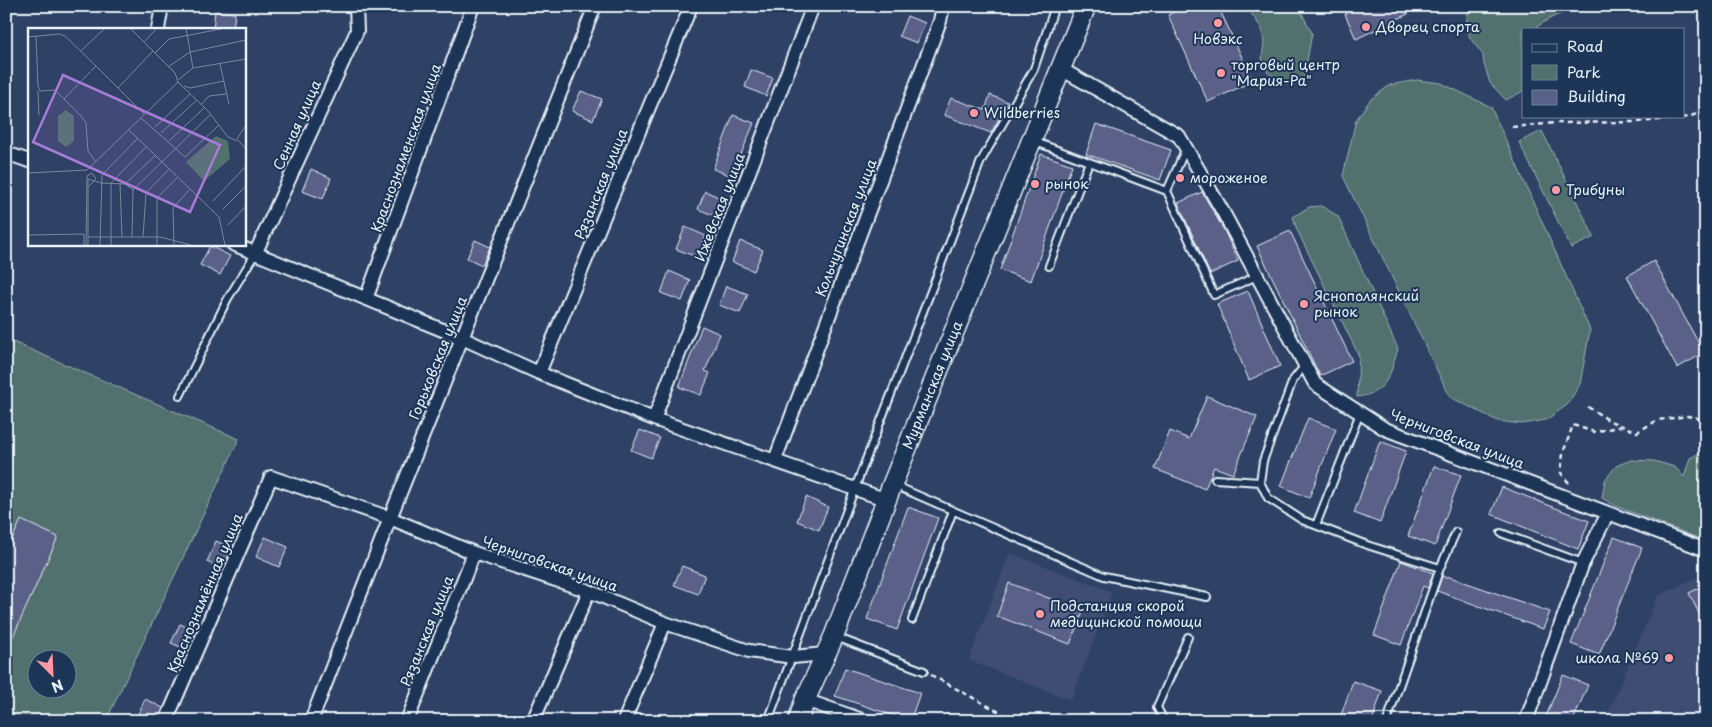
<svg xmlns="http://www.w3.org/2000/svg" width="1712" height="727" font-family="'Playpen Sans',sans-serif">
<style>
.built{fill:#3f4e73}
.green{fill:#51706e;stroke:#9cb0b3;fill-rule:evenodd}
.building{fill:#5a6188;stroke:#e8f1f8}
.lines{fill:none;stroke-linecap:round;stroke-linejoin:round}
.service-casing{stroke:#e8f1f8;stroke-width:10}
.minor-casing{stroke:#e8f1f8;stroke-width:16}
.secondary-casing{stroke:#e8f1f8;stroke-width:22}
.path{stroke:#e8f1f8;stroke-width:2.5;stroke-dasharray:5 4;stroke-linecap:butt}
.service{stroke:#1d3557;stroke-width:6}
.minor{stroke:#1d3557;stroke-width:12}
.secondary{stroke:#1d3557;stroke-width:19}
.poi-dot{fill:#ff9aa2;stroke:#1d3557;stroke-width:2}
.labels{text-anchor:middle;stroke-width:4;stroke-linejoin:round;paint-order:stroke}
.poi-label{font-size:14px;fill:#e8f1f8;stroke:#1d3557;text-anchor:start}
.street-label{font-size:14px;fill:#e8f1f8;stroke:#1d3557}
.inset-road{fill:none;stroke:#7988a0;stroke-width:1}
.view{fill:#a77bd6;fill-opacity:0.15;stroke:#a77bd6;stroke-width:2.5}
.inset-edge{fill:none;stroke:#e8f1f8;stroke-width:2.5}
</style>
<rect width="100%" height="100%" fill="#2f4266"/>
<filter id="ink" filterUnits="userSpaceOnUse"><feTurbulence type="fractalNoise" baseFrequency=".02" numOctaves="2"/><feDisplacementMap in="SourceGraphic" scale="10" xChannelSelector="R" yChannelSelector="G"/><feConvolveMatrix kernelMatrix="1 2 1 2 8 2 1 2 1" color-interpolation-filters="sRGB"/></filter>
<g filter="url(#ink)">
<!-- built -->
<path class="built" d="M1010,553L1112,592L1071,700L969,660Z
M1706,573V721H1605L1658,596Z"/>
<!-- green -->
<path class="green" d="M1246,6H1298L1312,33L1303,82L1287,84L1268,73L1262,58L1264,43L1262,29Z
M1475,6H1578L1551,18L1533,29H1523V91L1506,100L1490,83L1484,64L1483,55L1470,38L1466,24L1468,12Z
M1417,80L1441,83L1491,107L1590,330L1580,384L1567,405L1546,420L1522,424L1498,421L1450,397L1343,176L1356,120L1370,100L1390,85Z
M1542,131L1594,237L1571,248L1519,142Z
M1321,206L1338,216L1398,349C1390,374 1388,393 1357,397L1359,356L1297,230L1293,217L1309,207Z
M6,339L239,439L106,721H6ZM38,660H68V690H38Z
M1706,369V406L1700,401V372Z
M1706,450V541L1616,506L1602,498L1605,480L1616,466L1631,460L1654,461L1675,467L1684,477L1690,458Z"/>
<!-- building -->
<path class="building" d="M1186,6H1218L1253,81L1208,102L1168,15Z
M1349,6H1404L1408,14L1356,39L1345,14L1351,11Z
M215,11L235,13L233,29H213Z
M907,16L925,23L917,43L899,36Z
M751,70L773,78L766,96L745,87Z
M581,91L602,99L593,120L572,111Z
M990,95L1008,102L991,133L944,115L951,98L985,110Z
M733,115L754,123L732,176L713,169Z
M1096,124L1171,150L1160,180L1086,154Z
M1041,154L1072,165L1031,281L1000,270Z
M311,169L331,178L323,199L302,191Z
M705,191L725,200L718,217L698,209Z
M1202,192L1224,230L1238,261L1210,274L1178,203Z
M685,227L706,236L697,257L676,249Z
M1290,231L1352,361L1320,376L1257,246Z
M475,240L490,247L482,265L467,258Z
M740,241L763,250L754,271L732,262Z
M210,246L230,256L220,275L200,265Z
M1654,261L1704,353L1677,368L1627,276Z
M669,271L690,280L682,301L661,293Z
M726,286L748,294L740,313L719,305Z
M1248,291L1280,366L1249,380L1217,304Z
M702,326L720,334L705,371L710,373L701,395L679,387Z
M1207,396L1257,417L1233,474L1214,467L1205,489L1155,469L1170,431L1189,439Z
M1308,418L1336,429L1309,498L1281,486Z
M640,430L660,438L651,458L631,450Z
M1380,441L1406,451L1380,523L1354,513Z
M1434,466L1461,475L1435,546L1408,536Z
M1502,487L1589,521L1578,549L1491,514Z
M806,497L828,507L819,530L797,521Z
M908,507L938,518L897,630L867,619Z
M21,520L58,537L6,652V552Z
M265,537L288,547L279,567L256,557Z
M1614,537L1642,548L1599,655L1571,644Z
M216,541L232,548L223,569L207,562Z
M1401,561L1433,573L1428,588L1423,586L1401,645L1374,635Z
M682,566L705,575L698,594L674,585Z
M1442,576L1446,578L1447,576L1550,612L1543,629L1437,591Z
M1009,583L1083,611L1070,644L997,616Z
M1706,585V628L1689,593Z
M180,624L196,631L188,650L171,643Z
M845,668L920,693L910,721L835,696Z
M1563,675L1588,685L1573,721H1544Z
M1353,681L1382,691L1372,721H1339Z
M145,699L163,708L158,721H135Z"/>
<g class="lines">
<!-- service casing -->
<g class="service-casing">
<path id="service" d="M1033,141L1167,191L1186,148
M1167,191L1214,295L1257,276
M1049,266L1089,162
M1305,365L1293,380L1263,461L1260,482L1268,498L1302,520L1367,545L1440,568
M180,396L227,300L255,254
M1215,479L1260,482
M894,485L1104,576L1207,597
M1316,525L1360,413
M1501,533L1583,563
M912,620L953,511
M836,637L924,671
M768,721L855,488L981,161L1034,69L1055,6
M1164,721L1157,707L1188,637
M1174,721H1178
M1387,721L1440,568L1456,532"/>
</g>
<!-- minor casing -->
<g class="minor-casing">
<path id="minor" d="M158,29L162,6
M1061,69L1179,136L1223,212L1315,384L1385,429L1706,550
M6,153L29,161
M233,244L462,338L539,373L654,419L887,500
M255,254L357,31L356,6
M366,299L473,6
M539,373L691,6
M654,419L813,6
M775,460L940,21L943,6
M805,700L865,721
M166,721L271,477L390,518L474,553L589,591L665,623L749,651L793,657L825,654
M311,721L390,518L595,6
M407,721L474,553
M533,721L589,591
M624,721L665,623
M1526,721L1583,563L1608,513"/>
</g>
<!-- secondary casing -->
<g class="secondary-casing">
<g id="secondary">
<path id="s1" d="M798,721L805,700L834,636L892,485L1086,6"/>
</g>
</g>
<!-- path -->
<path class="path" d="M1512,127L1557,123L1638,122L1689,117L1706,110
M1588,407L1610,421L1637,432L1658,420L1688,416L1706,420
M1569,483L1561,473L1563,453L1573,425L1594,432L1622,426
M931,675L1016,721"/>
<!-- service -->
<use href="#service" class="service"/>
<!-- minor -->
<use href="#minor" class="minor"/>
<!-- secondary -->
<use href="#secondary" class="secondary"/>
</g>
</g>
<!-- markers -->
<g class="poi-dot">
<circle cx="1218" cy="23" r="5"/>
<circle cx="1366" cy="27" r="5"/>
<circle cx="1221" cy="73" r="5"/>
<circle cx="974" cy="113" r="5"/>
<circle cx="1180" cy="178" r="5"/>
<circle cx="1035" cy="184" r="5"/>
<circle cx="1556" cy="190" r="5"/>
<circle cx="1304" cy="304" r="5"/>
<circle cx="1040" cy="614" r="5"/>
<circle cx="1669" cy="658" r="5"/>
</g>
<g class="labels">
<!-- poi labels -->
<g class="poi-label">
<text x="1376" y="32">Дворец спорта</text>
<text x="1218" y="44" text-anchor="middle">Новэкс</text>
<text x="1231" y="70">торговый центр<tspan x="1231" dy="16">"Мария-Ра"</tspan></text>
<text x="984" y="118">Wildberries</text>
<text x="1190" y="183">мороженое</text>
<text x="1045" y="189">рынок</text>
<text x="1566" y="195">Трибуны</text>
<text x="1314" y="301">Яснополянский<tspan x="1314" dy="16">рынок</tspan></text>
<text x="1050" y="611">Подстанция скорой<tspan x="1050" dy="16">медицинской помощи</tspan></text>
<text x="1659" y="663" text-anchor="end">школа №69</text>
</g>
<!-- street labels -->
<g class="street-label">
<text transform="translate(297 125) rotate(-66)" y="5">Сенная улица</text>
<text transform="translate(406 148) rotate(-70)" y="5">Краснознаменская улица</text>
<text transform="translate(601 184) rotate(-68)" y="5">Рязанская улица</text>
<text transform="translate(720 207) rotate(-69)" y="5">Ижевская улица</text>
<text transform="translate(846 228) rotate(-69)" y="5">Кольчугинская улица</text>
<text transform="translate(438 358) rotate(-68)" y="5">Горьковская улица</text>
<text dy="5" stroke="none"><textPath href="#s1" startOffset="362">Мурманская улица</textPath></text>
<text transform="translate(1457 439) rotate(21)" y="5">Черниговская улица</text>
<text transform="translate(550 564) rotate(19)" y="5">Черниговская улица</text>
<text transform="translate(205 593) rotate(-67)" y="5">Краснознамённая улица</text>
<text transform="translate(427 631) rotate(-68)" y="5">Рязанская улица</text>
</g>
</g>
<!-- overview -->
<g transform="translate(28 28)">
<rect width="218" height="218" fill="#2f4266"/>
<path d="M38,82L46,88V113L38,119L30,113V88ZM188,108L200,113L202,131L176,153L158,134Z" fill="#51706e"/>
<path class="inset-road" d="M8,8L10,58M0,9L31,6L37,8L68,38L63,43M117,13L129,0M53,23L77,0M127,25L141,11L198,0M192,36L201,76M68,38L117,87M140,39L162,24L218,12M165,40L218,31M150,52L165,40L158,0M150,54L180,83L200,109L209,113M10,58L12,63L27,62L53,88L58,95L60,123L68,134M156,58L162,60L196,53M90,60L125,23M10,63L11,87M36,71L62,44M173,77L181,68L198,66M113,90L157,129L191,97M218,97L209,111L218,121M127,99L162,66M101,102L191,189L197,217M133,105L169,72M141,113L176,80M0,145L59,142L150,54L147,45L102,0M92,155L94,209M97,156L128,127M185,173L218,138M195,181L218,158M200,197L218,178M0,207L56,206V217M60,209H132L163,217M104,209L105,162L183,86M115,209L118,165L141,141M58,217L59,148L64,145L68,151L60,159M60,217V151L73,155L97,156L105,162M72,217L74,147L110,110M83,217V155L119,118M129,217V170L149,150M146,217L145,180L161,162"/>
<path class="view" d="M35,47L192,117L162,184L5,114Z"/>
<rect width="218" height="218" class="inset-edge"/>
</g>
<!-- margin -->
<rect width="1712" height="727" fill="none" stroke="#1d3557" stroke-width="25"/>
<rect x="12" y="12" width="1687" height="702" fill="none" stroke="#e8f1f8" stroke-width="2" filter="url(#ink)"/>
<!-- legend -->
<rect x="1522" y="28" width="162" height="90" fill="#1d3557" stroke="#6e8097"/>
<rect x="1532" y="44" width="25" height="8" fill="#1d3557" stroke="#6e8097"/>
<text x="1567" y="52" font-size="15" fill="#e8f1f8">Road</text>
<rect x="1532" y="65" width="25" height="15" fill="#51706e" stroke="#6e8097"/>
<text x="1567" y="78" font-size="15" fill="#e8f1f8">Park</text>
<rect x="1532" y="90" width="25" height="15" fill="#5a6188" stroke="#6e8097"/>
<text x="1567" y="102" font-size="15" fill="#e8f1f8">Building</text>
<!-- north arrow -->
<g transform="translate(52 674) rotate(156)"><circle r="24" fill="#1d3557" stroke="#6e8097"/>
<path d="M0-4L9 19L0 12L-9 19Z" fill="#ff9aa2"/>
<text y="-8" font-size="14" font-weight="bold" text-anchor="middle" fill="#e8f1f8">N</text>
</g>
</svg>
